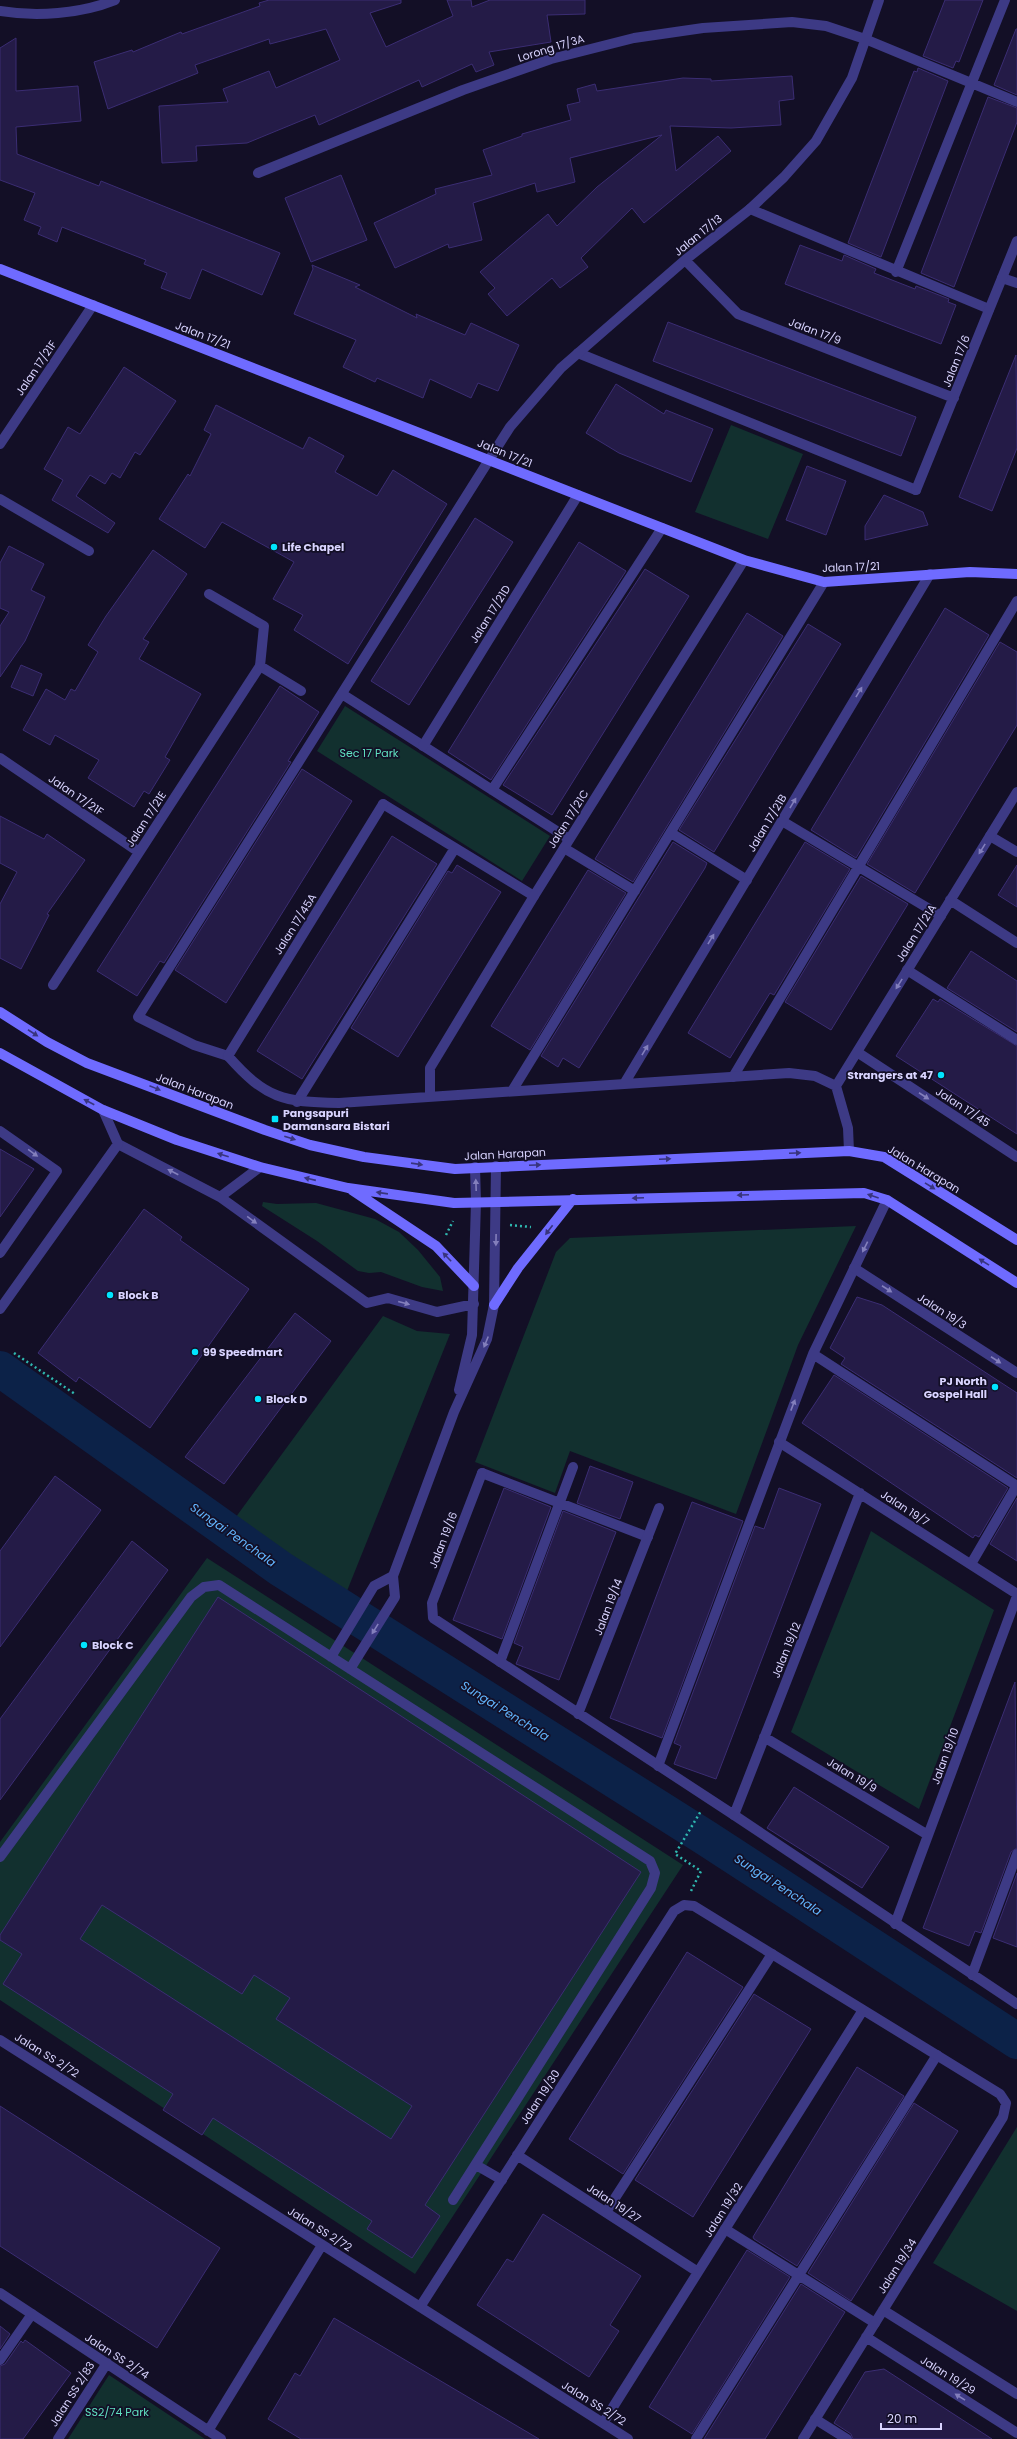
<svg xmlns="http://www.w3.org/2000/svg" width="1017" height="2439" font-family="Poppins,sans-serif">
<style>
.green{fill:#12302f}
.lines{fill:none;stroke-linecap:round;stroke-linejoin:round}
.river{stroke:#0c2248;stroke-width:36}
.building{fill:#241b47;stroke:#3b2d73;fill-rule:evenodd}
.path{stroke:#2fb8b0;stroke-width:2.5;stroke-dasharray:2 3;stroke-linecap:butt}
.lane{stroke:#3d3a85;stroke-width:10}
.street{stroke:#3d3a85;stroke-width:10}
.secondary{stroke:#6f6bff;stroke-width:10}
.oneway{fill:#837fbc}
.oneway2{fill:#38347d}
.poi-dot{fill:#00e5ff;stroke:#130f26;stroke-width:1.5}
.labels{text-anchor:middle;stroke-width:3.5;stroke-linejoin:round;paint-order:stroke}
.street-label{font-size:11px;fill:#d9d4ff;stroke:#130f26}
.poi-label{font-size:11px;font-weight:bold;fill:#d9d4ff;stroke:#130f26;text-anchor:start}
.park-label{font-size:11px;fill:#5fe0c0;stroke:#130f26}
.water-label{font-size:12px;font-style:italic;fill:#62b6ff;stroke:#130f26}
</style>
<rect width="100%" height="100%" fill="#130f26"/>
<!-- green -->
<path class="green" d="M731,425L803,454L768,539L695,512Z
M345,706L550,836L522,881L317,751Z
M263,1202L277,1204L316,1203L375,1219L399,1232L418,1250L440,1277L443,1291L422,1287L381,1272L369,1273L358,1271L317,1241L262,1206Z
M856,1226L798,1345L736,1514L570,1451L555,1493L475,1462L556,1252L570,1238Z
M383,1316L417,1331L450,1334L345,1596L233,1521Z
M871,1531L994,1610L919,1809L791,1732Z
M207,1558L683,1865L415,2274L0,2000V1842Z
M1017,2127V2311L933,2263Z
M109,2375L205,2439H68Z"/>
<g class="lines">
<!-- river -->
<path class="river" d="M0,1369L281,1569L706,1838L1017,2041"/>
</g>
<!-- building -->
<path class="building" d="M269,0H401V3L370,13L386,47L453,16L447,0H471L472,7L490,0H585V14L547,15L551,42L489,52L494,65L476,72L472,64L422,87L419,80L319,125L315,115L247,143L196,146L197,161L162,163L159,106L228,102L223,89L269,71L276,88L340,60L326,29L270,44L269,39L195,65L198,73L108,109L94,62L132,50L133,52L181,32L182,34L260,6L259,3Z
M945,0H983L959,62L956,61L953,68L923,56Z
M1016,29H1017V95L994,85Z
M16,38V91L78,86L81,121L16,127L17,154L99,186L101,181L280,253L262,295L202,269L190,299L161,288L167,273L144,264L146,260L62,227L57,242L38,234L41,227L24,220L35,193L0,180V48Z
M918,68L948,81L881,257L848,243L914,71L917,72Z
M792,76L794,99L779,101L781,125L731,128L670,126L676,171L718,136L731,151L644,223L632,208L581,258L588,267L560,288L552,278L507,316L488,294L495,288L480,272L548,214L557,226L597,187L662,135L570,158L575,182L537,192L535,183L473,203L482,240L449,248L448,244L395,268L374,223L436,194L435,189L492,175L483,150L522,136V134L571,120L567,105L580,102L577,89L595,84L597,91L683,78L711,79V81Z
M988,97L1017,108V122L954,287L921,273Z
M341,175L367,240L311,262L285,198Z
M800,245L842,261L844,255L876,269L874,273L915,289L916,286L949,299L948,302L956,305L941,344L785,284Z
M312,265L360,285L355,287L417,318L416,314L465,335L471,323L519,345L498,391L478,383L471,398L430,379L423,398L377,378L375,382L343,367L356,340L294,314L313,269Z
M668,322L916,417L901,456L653,361Z
M1016,355L1017,448L992,511L959,497Z
M124,367L176,401L140,455L135,452L120,478L112,473L105,484L90,475L76,496L115,523L108,533L52,500L63,480L44,469L68,427L80,434Z
M616,384L664,414L666,410L713,429L691,482L619,453L586,433Z
M216,405L303,449L309,437L344,456L335,472L377,496L393,470L447,504L348,664L294,630L303,615L273,599L294,562L222,522L205,548L159,519L188,474L190,476L211,434L204,430Z
M807,466L846,481L826,535L786,520Z
M884,495L923,512L928,525L865,540V526Z
M475,518L513,542L409,705L371,681Z
M579,542L626,571L491,780L448,752Z
M9,546L44,564L31,590L45,597L25,641L0,677V626L9,612L0,608V563Z
M153,550L187,574L143,639L149,642L139,659L201,694L165,757L170,760L149,794L144,791L134,807L88,778L99,760L55,735L50,745L23,730L46,689L65,700L71,689L75,691L98,652L88,645L106,616Z
M645,569L689,596L552,815L503,785Z
M945,608L989,635L856,858L811,830Z
M747,613L783,636L633,882L595,859Z
M808,624L841,644L714,852L679,830Z
M1000,642L1017,652V725L915,893L867,864Z
M21,665L42,674L33,696L11,687Z
M280,686L319,712L288,761L291,762L164,963L160,961L137,996L97,971Z
M302,769L352,801L226,1003L175,970Z
M0,816L44,839L47,834L85,860L47,914L49,915L21,969L0,958V904L17,872L0,863Z
M392,836L437,864L302,1079L257,1051Z
M673,842L707,863L705,868L579,1068L563,1058L558,1067L541,1056Z
M805,842L850,869L774,995L770,993L730,1058L688,1033Z
M457,865L501,892L398,1057L351,1028L448,871L452,873Z
M1017,865V907L998,895Z
M588,870L626,893L530,1050L491,1026Z
M861,876L908,904L831,1030L785,1002Z
M971,951L1017,981V1032L947,988Z
M933,999L938,1002L940,999L1017,1046V1134L896,1056Z
M0,1149L34,1169L0,1217Z
M144,1209L182,1237L180,1240L249,1289L150,1428L79,1377L76,1382L38,1353Z
M857,1297L882,1305L1017,1393V1478L841,1364L845,1358L830,1348Z
M295,1313L331,1341L224,1484L185,1457Z
M834,1375L1008,1488L979,1537L975,1535L973,1538L802,1423Z
M590,1466L633,1482L620,1519L577,1503Z
M55,1476L101,1510L0,1647V1551Z
M504,1488L551,1507L502,1639L453,1620Z
M779,1488L821,1504L716,1779L674,1764L681,1746L674,1743L755,1526L764,1529Z
M1017,1498V1561L990,1544Z
M692,1502L743,1521L662,1738L610,1718Z
M563,1511L616,1532L559,1680L516,1664L523,1647L514,1643Z
M132,1541L168,1570L0,1800V1719Z
M218,1597L641,1872L425,2205L440,2216L412,2258L367,2229L372,2221L213,2118L202,2135L163,2110L173,2094L3,1984L22,1954L0,1940V1935ZM102,1905L242,1994L254,1975L290,1998L276,2019L412,2106L391,2139L80,1939Z
M1015,1682L1017,1848L1011,1852L981,1933L975,1931L969,1946L923,1928Z
M794,1787L889,1847L862,1888L767,1828Z
M1017,1873V1947L993,1938Z
M687,1952L743,1987L623,2174L569,2139Z
M754,1994L811,2029L693,2217L635,2180Z
M857,2067L904,2096L797,2266L754,2239L753,2237Z
M914,2103L958,2131L851,2301L808,2273Z
M0,2106L220,2248L157,2348L0,2246Z
M543,2214L641,2276L610,2325L619,2331L589,2377L477,2305L507,2259L513,2262Z
M747,2250L790,2277L692,2434L649,2407Z
M801,2284L845,2312L765,2439H704Z
M334,2318L539,2439H301L268,2419L295,2373L300,2376Z
M0,2326L10,2334L0,2349Z
M25,2340L71,2373L23,2439H0V2366L5,2364L21,2341L23,2343Z
M884,2369L992,2439H853L851,2434L834,2423L865,2372Z"/>
<g class="lines">
<!-- path -->
<path class="path" d="M510,1225L531,1227
M446,1235L453,1221
M14,1353L75,1394
M691,1891L701,1871L675,1854L701,1811"/>
<!-- lane -->
<path class="lane" d="M865,39L1017,102
M750,209L989,309
M896,272L1005,0
M1002,278L1017,283
M578,353L916,490
M209,594L264,626L260,666L301,691
M342,694L569,839
M492,790L662,528
M383,804L534,896
M782,821L941,916
M671,833L747,880
M990,836L1017,852
M564,848L635,891
M907,970L1017,1040
M228,1056L194,1045L138,1017L489,460
M733,1077L1017,601
M512,1091L824,582
M297,1102L455,848
M0,1131L57,1171L0,1253
M118,1144L220,1197L367,1303L388,1298L437,1312L474,1304
M220,1197L260,1167
M813,1354L1017,1486
M459,1390L472,1335L476,1202L475,1167
M482,1473L648,1537
M971,1564L1017,1485
M331,1657L374,1586L393,1576
M500,1662L573,1467
M350,1669L395,1597L393,1576L454,1412L487,1339L494,1305L496,1166
M658,1766L813,1354L887,1200
M734,1815L1017,2004
M0,1857L191,1597L204,1587L219,1585L650,1861L655,1873L651,1888L453,2200
M972,1975L1017,1854
M476,2165L502,2180
M606,2212L772,1954
M725,2229L875,2323
M0,2360L32,2314
M815,2419L847,2439
M696,2439L937,2055"/>
<!-- street -->
<path class="street" d="M0,11C36,17 80,14 115,0
M258,173L463,90L551,59L634,38L703,28L792,22L826,26L865,39
M685,260L738,314L954,398
M0,444L93,305
M489,460L510,427L561,368L685,260L750,209L784,177L816,141L852,78L879,0
M916,490L1017,241
M0,499L89,551
M423,746L578,495
M0,758L139,852
M383,804L228,1056C266,1099 283,1102 339,1103L789,1073L815,1076L836,1086L848,1128L849,1151
M950,900L1017,943
M53,985L260,666
M857,1052L1017,1157
M624,1084L930,574
M836,1086L1017,792
M430,1096V1068L534,896L744,560
M854,1268L1017,1373
M0,1309L118,1144L103,1110
M779,1442L1017,1594
M482,1473L432,1603L433,1618L734,1815L860,1493
M578,1714L659,1508
M764,1737L928,1835
M895,1924L1017,1596
M0,2040L628,2439
M517,2155L698,2272
M0,2293L221,2439
M420,2307L674,1911L684,1905L694,1906L1000,2094L1006,2103L1003,2117L803,2439
M883,2310L1017,2394
M866,2337L1017,2433
M603,2423L863,2010
M208,2431L322,2245
M58,2439L107,2363"/>
<!-- secondary -->
<path class="secondary" d="M0,269L744,560L824,582L970,572L1017,574
M0,1012L47,1042L87,1063L265,1130L310,1145L364,1157L455,1169L849,1151L884,1157L1017,1240
M0,1053L103,1110L177,1140L260,1167L348,1188L454,1203L864,1193L887,1200L1017,1283
M352,1190L436,1246L474,1286
M494,1305L518,1268L573,1199"/>
</g>
<!-- one-way arrows -->
<defs><path id="oneway-solid" d="M-6-.8H1V-3.2L6.5 0L1 3.2V.8H-6Z"/></defs>
<g class="oneway">
<use href="#oneway-solid" transform="translate(859 692) rotate(-59)"/>
<use href="#oneway-solid" transform="translate(793 803) rotate(-59)"/>
<use href="#oneway-solid" transform="translate(982 849) rotate(122)"/>
<use href="#oneway-solid" transform="translate(711 939) rotate(-59)"/>
<use href="#oneway-solid" transform="translate(899 984) rotate(122)"/>
<use href="#oneway-solid" transform="translate(645 1050) rotate(-59)"/>
<use href="#oneway-solid" transform="translate(924 1096) rotate(33)"/>
<use href="#oneway-solid" transform="translate(33 1153) rotate(36)"/>
<use href="#oneway-solid" transform="translate(173 1172) rotate(-153)"/>
<use href="#oneway-solid" transform="translate(476 1185) rotate(-92)"/>
<use href="#oneway-solid" transform="translate(252 1220) rotate(36)"/>
<use href="#oneway-solid" transform="translate(496 1240) rotate(91)"/>
<use href="#oneway-solid" transform="translate(865 1247) rotate(116)"/>
<use href="#oneway-solid" transform="translate(887 1289) rotate(33)"/>
<use href="#oneway-solid" transform="translate(404 1303) rotate(15)"/>
<use href="#oneway-solid" transform="translate(486 1342) rotate(112)"/>
<use href="#oneway-solid" transform="translate(996 1360) rotate(33)"/>
<use href="#oneway-solid" transform="translate(793 1405) rotate(-69)"/>
<use href="#oneway-solid" transform="translate(375 1629) rotate(122)"/>
<use href="#oneway-solid" transform="translate(960 2397) rotate(-148)"/>
</g>
<g class="oneway2">
<use href="#oneway-solid" transform="translate(33 1033) rotate(33)"/>
<use href="#oneway-solid" transform="translate(155 1088) rotate(22)"/>
<use href="#oneway-solid" transform="translate(89 1102) rotate(-152)"/>
<use href="#oneway-solid" transform="translate(290 1138) rotate(18)"/>
<use href="#oneway-solid" transform="translate(795 1153) rotate(-3)"/>
<use href="#oneway-solid" transform="translate(223 1155) rotate(-162)"/>
<use href="#oneway-solid" transform="translate(665 1159) rotate(-3)"/>
<use href="#oneway-solid" transform="translate(417 1164) rotate(8)"/>
<use href="#oneway-solid" transform="translate(535 1165) rotate(-3)"/>
<use href="#oneway-solid" transform="translate(310 1179) rotate(-167)"/>
<use href="#oneway-solid" transform="translate(930 1186) rotate(32)"/>
<use href="#oneway-solid" transform="translate(382 1193) rotate(-172)"/>
<use href="#oneway-solid" transform="translate(743 1195) rotate(178)"/>
<use href="#oneway-solid" transform="translate(873 1196) rotate(-161)"/>
<use href="#oneway-solid" transform="translate(638 1198) rotate(178)"/>
<use href="#oneway-solid" transform="translate(549 1230) rotate(127)"/>
<use href="#oneway-solid" transform="translate(447 1257) rotate(-134)"/>
<use href="#oneway-solid" transform="translate(984 1262) rotate(-148)"/>
</g>
<!-- markers -->
<g class="poi-dot">
<circle cx="274" cy="547" r="4"/>
<circle cx="941" cy="1075" r="4"/>
<rect x="271" y="1115" width="8" height="8" rx="2"/>
<circle cx="110" cy="1295" r="4"/>
<circle cx="195" cy="1352" r="4"/>
<circle cx="995" cy="1387" r="4"/>
<circle cx="258" cy="1399" r="4"/>
<circle cx="84" cy="1645" r="4"/>
</g>
<g class="labels">
<!-- street labels -->
<g class="street-label">
<text transform="translate(551 48) rotate(-17)" y="4">Lorong 17/3A</text>
<text transform="translate(698 235) rotate(-39)" y="4">Jalan 17/13</text>
<text transform="translate(815 331) rotate(21)" y="4">Jalan 17/9</text>
<text transform="translate(203 335) rotate(21)" y="4">Jalan 17/21</text>
<text transform="translate(956 361) rotate(-68)" y="4">Jalan 17/6</text>
<text transform="translate(36 368) rotate(-56)" y="4">Jalan 17/21F</text>
<text transform="translate(505 453) rotate(22)" y="4">Jalan 17/21</text>
<text transform="translate(851 567) rotate(-2)" y="4">Jalan 17/21</text>
<text transform="translate(490 614) rotate(-58)" y="4">Jalan 17/21D</text>
<text transform="translate(76 795) rotate(34)" y="4">Jalan 17/21F</text>
<text transform="translate(146 819) rotate(-57)" y="4">Jalan 17/21E</text>
<text transform="translate(568 819) rotate(-58)" y="4">Jalan 17/21C</text>
<text transform="translate(767 823) rotate(-59)" y="4">Jalan 17/21B</text>
<text transform="translate(295 924) rotate(-58)" y="4">Jalan 17/45A</text>
<text transform="translate(916 933) rotate(-58)" y="4">Jalan 17/21A</text>
<text transform="translate(195 1091) rotate(21)" y="4">Jalan Harapan</text>
<text transform="translate(963 1107) rotate(33)" y="4">Jalan 17/45</text>
<text transform="translate(505 1154) rotate(-3)" y="4">Jalan Harapan</text>
<text transform="translate(924 1169) rotate(31)" y="4">Jalan Harapan</text>
<text transform="translate(942 1311) rotate(33)" y="4">Jalan 19/3</text>
<text transform="translate(905 1508) rotate(33)" y="4">Jalan 19/7</text>
<text transform="translate(443 1540) rotate(-69)" y="4">Jalan 19/16</text>
<text transform="translate(608 1607) rotate(-69)" y="4">Jalan 19/14</text>
<text transform="translate(786 1650) rotate(-68)" y="4">Jalan 19/12</text>
<text transform="translate(945 1756) rotate(-70)" y="4">Jalan 19/10</text>
<text transform="translate(852 1775) rotate(31)" y="4">Jalan 19/9</text>
<text transform="translate(47 2055) rotate(32)" y="4">Jalan SS 2/72</text>
<text transform="translate(540 2097) rotate(-57)" y="4">Jalan 19/30</text>
<text transform="translate(614 2203) rotate(33)" y="4">Jalan 19/27</text>
<text transform="translate(723 2210) rotate(-58)" y="4">Jalan 19/32</text>
<text transform="translate(320 2229) rotate(32)" y="4">Jalan SS 2/72</text>
<text transform="translate(897 2266) rotate(-58)" y="4">Jalan 19/34</text>
<text transform="translate(117 2356) rotate(33)" y="4">Jalan SS 2/74</text>
<text transform="translate(948 2375) rotate(32)" y="4">Jalan 19/29</text>
<text transform="translate(72 2394) rotate(-58)" y="4">Jalan SS 2/83</text>
<text transform="translate(594 2403) rotate(32)" y="4">Jalan SS 2/72</text>
</g>
<!-- poi labels -->
<g class="poi-label">
<text x="282" y="551">Life Chapel</text>
<text x="933" y="1079" text-anchor="end">Strangers at 47</text>
<text x="283" y="1117">Pangsapuri<tspan x="283" dy="13">Damansara Bistari</tspan></text>
<text x="118" y="1299">Block B</text>
<text x="203" y="1356">99 Speedmart</text>
<text x="987" y="1385" text-anchor="end">PJ North<tspan x="987" dy="13">Gospel Hall</tspan></text>
<text x="266" y="1403">Block D</text>
<text x="92" y="1649">Block C</text>
</g>
<!-- park labels -->
<g class="park-label">
<text x="369" y="757">Sec 17 Park</text>
<text x="117" y="2416">SS2/74 Park</text>
</g>
<!-- water labels -->
<g class="water-label">
<text transform="translate(233 1535) rotate(35)" y="4">Sungai Penchala</text>
<text transform="translate(505 1711) rotate(32)" y="4">Sungai Penchala</text>
<text transform="translate(778 1885) rotate(33)" y="4">Sungai Penchala</text>
</g>
</g>
<!-- scale -->
<path d="M881 2423v6h60v-6" fill="none" stroke="#d9d4ff" stroke-width="2"/>
<text x="887" y="2423" font-size="12" fill="#d9d4ff" stroke="#130f26" stroke-width="3" paint-order="stroke">20 m</text>
</svg>
